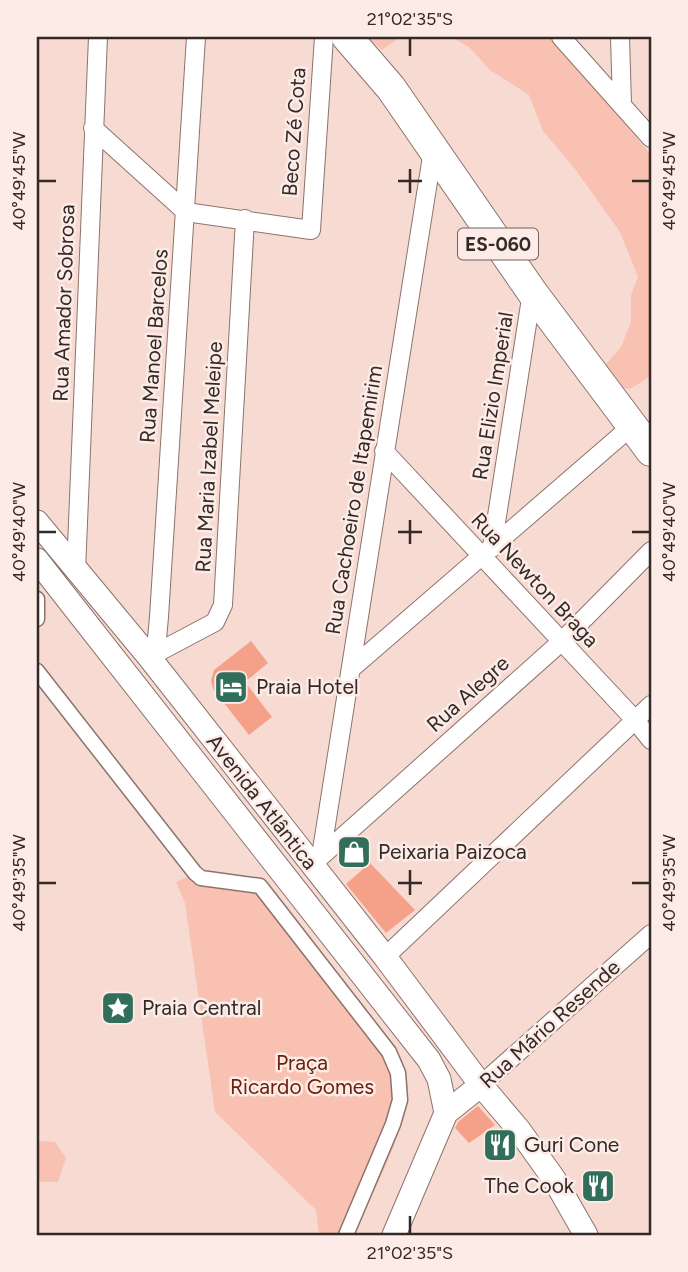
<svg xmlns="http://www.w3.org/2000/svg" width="688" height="1272" font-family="Figtree,sans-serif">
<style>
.green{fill:#f8c1b1}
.building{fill:#f5a088}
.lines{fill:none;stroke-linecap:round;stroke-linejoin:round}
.pedestrian-casing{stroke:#8c736c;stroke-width:17}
.minor-casing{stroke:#8c736c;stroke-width:20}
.tertiary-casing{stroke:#8c736c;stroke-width:25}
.primary-casing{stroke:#8c736c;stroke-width:32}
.pedestrian{stroke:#fff;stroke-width:14}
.minor{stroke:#fff;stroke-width:18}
.tertiary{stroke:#fff;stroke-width:23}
.primary{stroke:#fff;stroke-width:30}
.ticks{fill:none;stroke:#332926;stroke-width:2.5}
.labels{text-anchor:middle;stroke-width:5;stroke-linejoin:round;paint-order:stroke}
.shield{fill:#fcebe6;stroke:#6f6360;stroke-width:2}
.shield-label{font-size:19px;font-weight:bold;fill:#332926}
.street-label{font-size:21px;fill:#332926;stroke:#fcebe6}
.poi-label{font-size:21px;fill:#332926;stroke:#fcebe6;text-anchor:start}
.park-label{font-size:21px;fill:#6a210b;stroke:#fcebe6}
.neatline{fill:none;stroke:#332926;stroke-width:2.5}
.ticks-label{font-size:18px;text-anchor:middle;fill:#332926}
</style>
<rect width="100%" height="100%" fill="#f7dbd3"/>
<!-- green -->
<path class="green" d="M367,37H400L382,50Z
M451,37H552L651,155V376L630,389L612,385L605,365L621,347L631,322V295L638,277L620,232L575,169L543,131L529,95L490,70L469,47Z
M195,873L263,881L401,1058C405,1068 408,1079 408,1090C408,1127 370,1199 354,1235H319L316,1210L215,1112L185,903L176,882Z
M38,1141L55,1142L66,1158L58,1182H37Z"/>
<!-- building -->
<path class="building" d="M251,641L268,663L245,682L272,717L249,735L213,689L211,680L214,670Z
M370,863L415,910L386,933L346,884Z
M478,1106L495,1125L469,1143L455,1128L458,1122Z"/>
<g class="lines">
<!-- pedestrian casing -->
<g class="pedestrian-casing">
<path id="pedestrian" d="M37,599V619
M37,671L195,873L201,878L260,886L389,1052L398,1073L400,1100L393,1124L346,1235"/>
</g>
<!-- minor casing -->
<g class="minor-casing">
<path id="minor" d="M561,37L651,138
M620,37L622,104
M93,128L186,212L311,230L324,37
M384,451L635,720L651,740
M492,548L532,292
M76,571L98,37
M149,657L157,639L159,617L196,37
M149,657L215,622L223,605L245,219
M352,668L633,425
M321,856L433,150
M319,858L561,642L651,551
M385,957L651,705
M481,1085L651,934"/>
</g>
<!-- tertiary casing -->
<g class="tertiary-casing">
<path id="tertiary" d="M37,522L149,657L385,957L481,1085L519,1130L554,1179L586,1235
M37,560L429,1060L439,1079L446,1113
M446,1113L481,1085
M394,1235L446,1113"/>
</g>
<!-- primary casing -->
<g class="primary-casing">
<path id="primary" d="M347,37L391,88L532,292L651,451"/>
</g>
<!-- pedestrian -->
<use href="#pedestrian" class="pedestrian"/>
<!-- minor -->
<use href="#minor" class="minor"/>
<!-- tertiary -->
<use href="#tertiary" class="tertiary"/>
<!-- primary -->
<use href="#primary" class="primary"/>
</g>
<!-- ticks -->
<path class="ticks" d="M410,38V56M410,169V193M38,181H56M398,181H422M632,181H650M410,520V544M38,532H56M398,532H422M632,532H650M410,870V895M38,883H56M398,883H422M632,883H650M410,1216V1234"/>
<!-- icons -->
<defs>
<g id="hotel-square" transform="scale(1.75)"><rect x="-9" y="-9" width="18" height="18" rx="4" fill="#316f5b" stroke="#fcebe6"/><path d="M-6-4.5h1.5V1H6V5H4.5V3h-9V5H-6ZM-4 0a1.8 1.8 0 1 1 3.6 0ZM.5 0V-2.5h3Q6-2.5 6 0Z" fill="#fff"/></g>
<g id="shop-square" transform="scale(1.75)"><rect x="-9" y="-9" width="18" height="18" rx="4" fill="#316f5b" stroke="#fcebe6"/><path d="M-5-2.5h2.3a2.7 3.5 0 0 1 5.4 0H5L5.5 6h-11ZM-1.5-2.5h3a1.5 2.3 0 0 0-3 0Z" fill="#fff"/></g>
<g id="sight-square" transform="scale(1.75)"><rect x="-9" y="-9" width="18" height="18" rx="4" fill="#316f5b" stroke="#fcebe6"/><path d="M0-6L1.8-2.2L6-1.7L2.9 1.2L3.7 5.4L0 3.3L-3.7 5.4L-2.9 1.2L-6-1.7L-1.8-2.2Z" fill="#fff"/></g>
<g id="restaurant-square" transform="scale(1.75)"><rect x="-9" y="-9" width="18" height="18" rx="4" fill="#316f5b" stroke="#fcebe6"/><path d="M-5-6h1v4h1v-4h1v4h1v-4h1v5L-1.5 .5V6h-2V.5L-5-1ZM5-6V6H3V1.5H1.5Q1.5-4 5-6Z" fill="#fff"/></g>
</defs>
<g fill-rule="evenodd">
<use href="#hotel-square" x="231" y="687"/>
<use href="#shop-square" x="354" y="852"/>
<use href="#sight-square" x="118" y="1008"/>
<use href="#restaurant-square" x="500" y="1145"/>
<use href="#restaurant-square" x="598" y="1186"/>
</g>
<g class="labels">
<!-- shield labels -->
<rect class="shield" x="458" y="228.5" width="80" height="31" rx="5"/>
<g class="shield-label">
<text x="498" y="251">ES-060</text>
</g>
<!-- street labels -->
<g class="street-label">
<text transform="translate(294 132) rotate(-86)" y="7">Beco Zé Cota</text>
<text transform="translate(64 303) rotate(-88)" y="7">Rua Amador Sobrosa</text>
<text transform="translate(154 346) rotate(-86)" y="7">Rua Manoel Barcelos</text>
<text transform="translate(493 396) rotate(-81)" y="7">Rua Elizio Imperial</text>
<text transform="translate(209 457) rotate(-87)" y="7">Rua Maria Izabel Meleipe</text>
<text transform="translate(354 500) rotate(-81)" y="7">Rua Cachoeiro de Itapemirim</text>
<text transform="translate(535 580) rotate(47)" y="7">Rua Newton Braga</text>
<text transform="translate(468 694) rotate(-42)" y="7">Rua Alegre</text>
<text transform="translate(262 802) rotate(52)" y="7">Avenida Atlântica</text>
<text transform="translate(550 1024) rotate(-42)" y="7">Rua Mário Resende</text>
</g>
<!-- poi labels -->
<g class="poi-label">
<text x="256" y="694">Praia Hotel</text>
<text x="378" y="859">Peixaria Paizoca</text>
<text x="142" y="1015">Praia Central</text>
<text x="524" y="1152">Guri Cone</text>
<text x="574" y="1193" text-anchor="end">The Cook</text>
</g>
<!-- park labels -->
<g class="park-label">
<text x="302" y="1070">Praça<tspan x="302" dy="24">Ricardo Gomes</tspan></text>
</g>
</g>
<!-- border -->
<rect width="688" height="1272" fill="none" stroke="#fcebe6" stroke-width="77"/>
<rect x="38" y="38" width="612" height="1196" class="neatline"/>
<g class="ticks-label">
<text x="410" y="25">21°02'35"S</text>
<text transform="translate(669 181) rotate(-90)" y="6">40°49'45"W</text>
<text transform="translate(19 181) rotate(-90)" y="6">40°49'45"W</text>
<text transform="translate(669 532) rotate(-90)" y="6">40°49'40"W</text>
<text transform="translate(19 532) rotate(-90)" y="6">40°49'40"W</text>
<text transform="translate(19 883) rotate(-90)" y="6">40°49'35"W</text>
<text transform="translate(669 883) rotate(-90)" y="6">40°49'35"W</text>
<text x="410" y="1259">21°02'35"S</text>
</g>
</svg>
